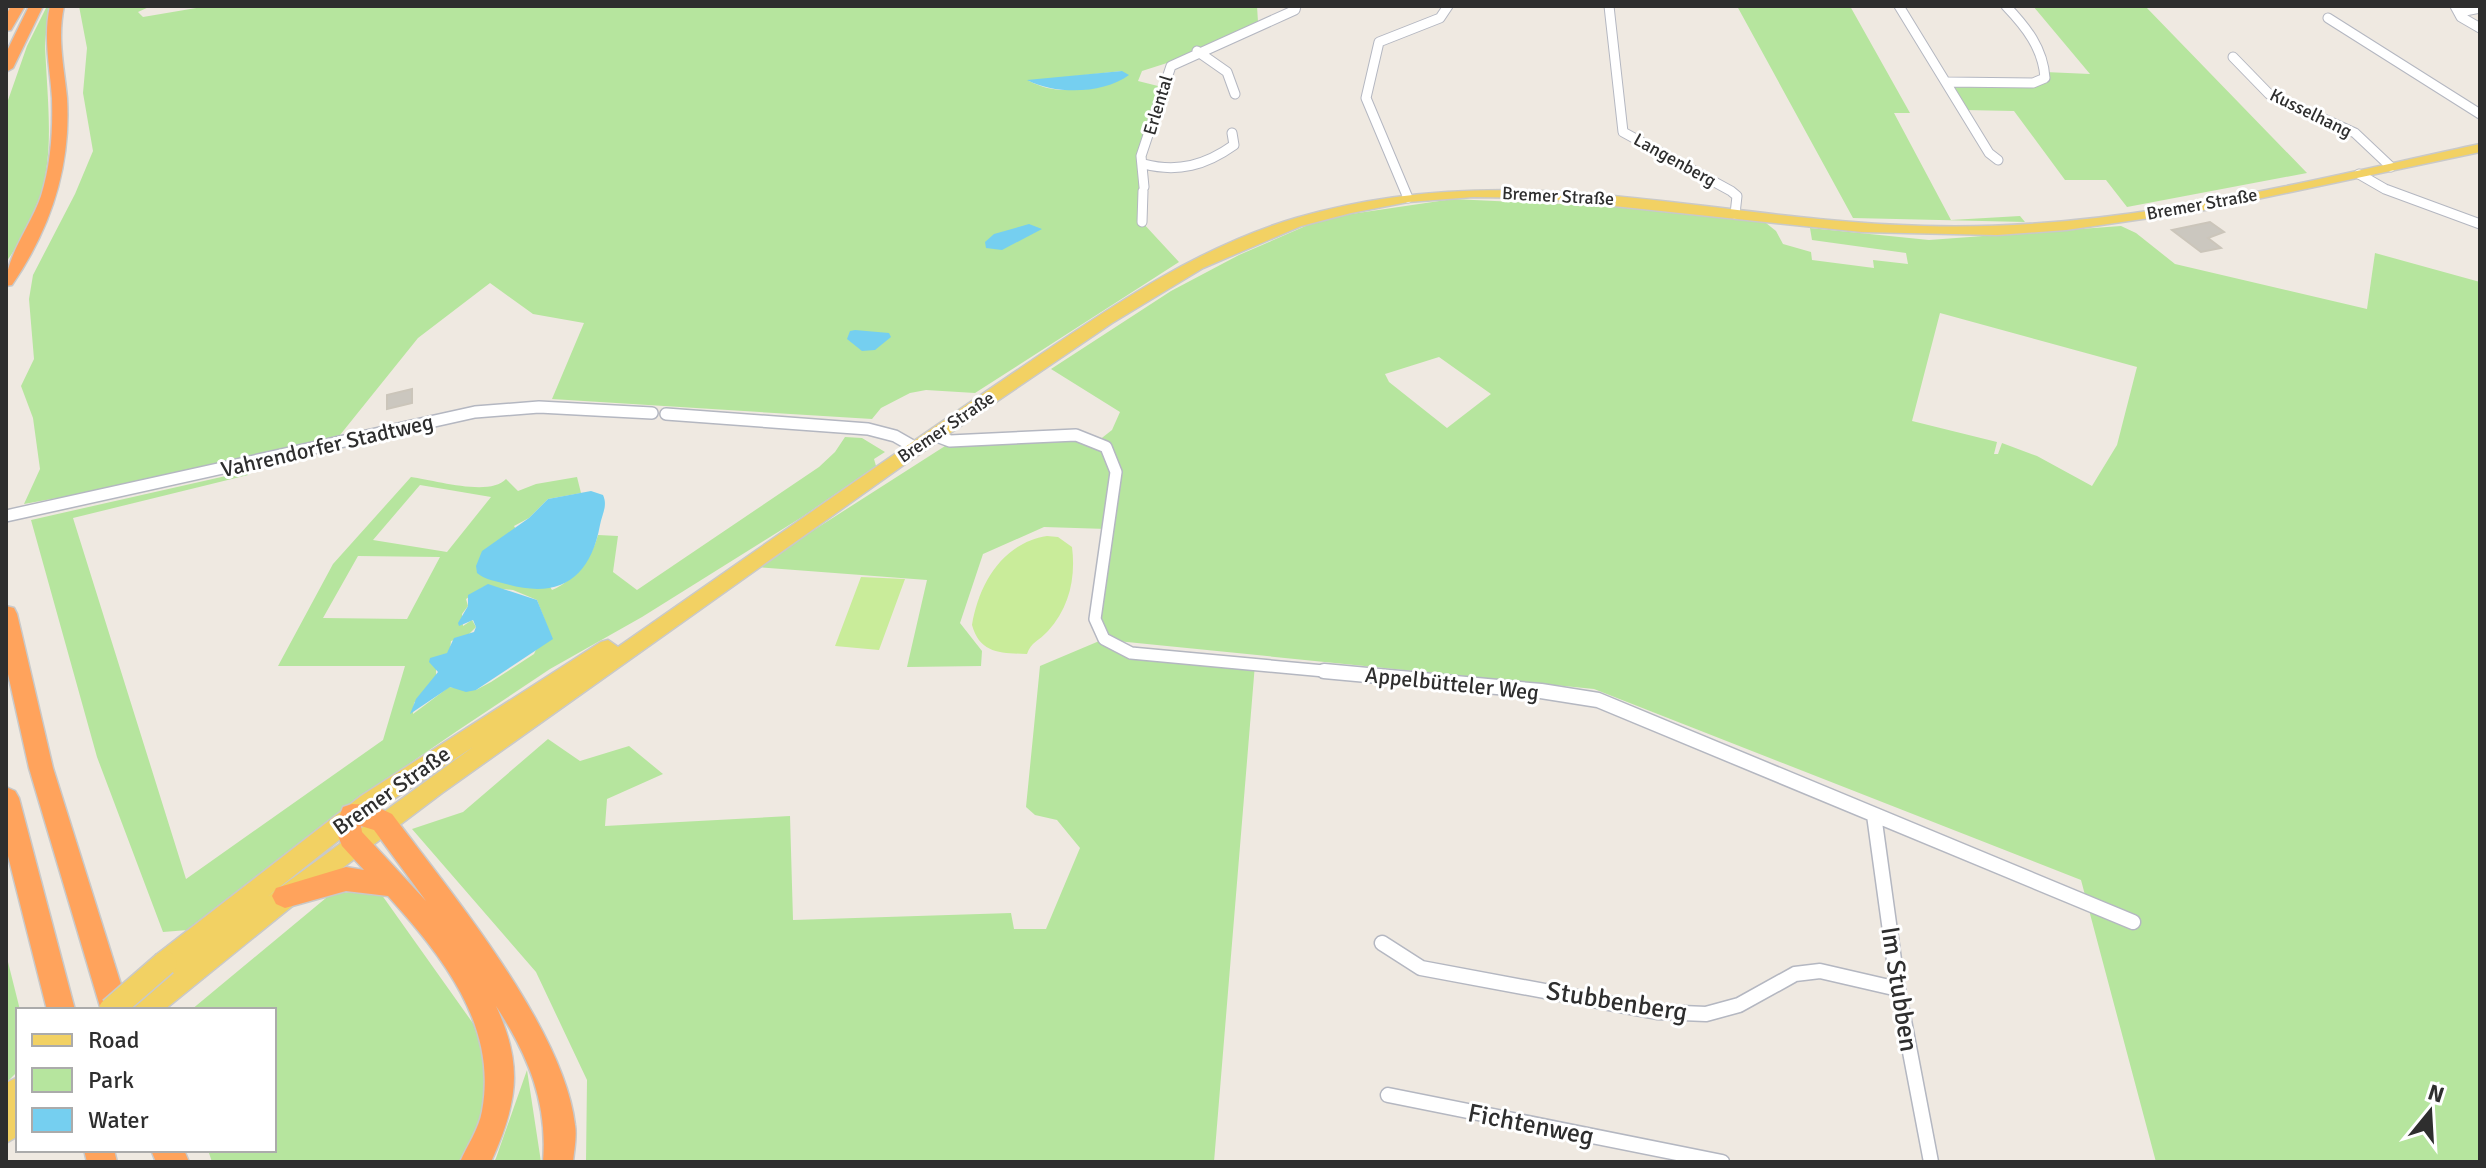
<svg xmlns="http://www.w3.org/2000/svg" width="2486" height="1168" font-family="Signika,sans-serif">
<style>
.green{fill:#b6e59e;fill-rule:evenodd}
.pitch{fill:#c9ec9a}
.water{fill:#75cff0}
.building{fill:#cbc7bf;stroke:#cbc5ba;stroke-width:2}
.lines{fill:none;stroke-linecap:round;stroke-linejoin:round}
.street-far2-casing{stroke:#b4b7c1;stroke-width:11}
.street-far1-casing{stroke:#b4b7c1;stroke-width:14}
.street-casing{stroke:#b4b7c1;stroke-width:17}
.primary-casing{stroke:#c9c9c9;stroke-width:3}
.highway-casing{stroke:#c9c9c9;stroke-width:3}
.street-far2{stroke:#fff;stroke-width:9}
.street-far1{stroke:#fff;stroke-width:11}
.street{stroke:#fff;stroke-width:14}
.primary{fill:#f2d163;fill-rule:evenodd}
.highway{fill:#ffa35c;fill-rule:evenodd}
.primary-bridge-casing{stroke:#c9c9c9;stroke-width:27;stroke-linecap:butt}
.primary-bridge{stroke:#f2d163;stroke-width:24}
.labels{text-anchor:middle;stroke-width:6;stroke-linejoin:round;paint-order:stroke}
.far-street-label{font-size:18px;fill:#2e2e2e;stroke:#fff}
.street-label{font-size:22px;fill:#2e2e2e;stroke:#fff}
.near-street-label{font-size:26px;fill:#2e2e2e;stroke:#fff}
</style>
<rect width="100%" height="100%" fill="#efe9e1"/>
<!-- green -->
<path class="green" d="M47,6C51,12 45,34 45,46C49,132 61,188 6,262V106L27,46Z
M79,6H151L138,12L143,17L208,6H1257L1258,22L1167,63L1142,71L1138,81L1158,86L1144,170L1142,222L1179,262L975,393L926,390L910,393L881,408L872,419L552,399L584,323L533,314L490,283L418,338L340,435L62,501L57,498L24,504L40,469L33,418L21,386L34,359L29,299L33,275L75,194L93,151L83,93L87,48ZM1122,71C1091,89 1063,98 1029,81Z
M1737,6H1850L1910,113H1894L1951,220L2020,216L2025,222L1853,218Z
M2033,6H2145L2307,173L2127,207L2106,180H2065L2014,111L1964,110L1948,82L2033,83L2045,72L2090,74Z
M1453,199L1666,209L1766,223L1776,231L1783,244L1811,252L1812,260L1874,268L1873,260L1908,264L1906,253L1812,240L1810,228L1929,240L2121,226L2136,233L2175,264L2367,309L2375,253L2480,282V1162H2156L2081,880L1594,689L1107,640L1131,653L1255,664L1214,1162H586L587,1080L536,972L412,829L463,812L548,739L580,761L629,746L663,774L607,799L605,826L790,816L793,920L1011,913L1014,929H1046L1080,848L1057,820L1035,815L1026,807L1040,666L1104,639L1095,619L1107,529L1044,527L983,554L960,623L982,651L981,666L907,667L927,580L756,567L956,439L1098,441L1112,430L1120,412L1051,369L1171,291L1239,255L1324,218ZM1940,313L2137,367L2117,445L2092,486L2037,456L2002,443L1998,454H1994L1997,442L1912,421ZM1439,357L1491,394L1447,428L1389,382L1385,374Z
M845,437L862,438L885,452L874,459L876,466L802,517L642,617L550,669L457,731L355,801L188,930L163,932L97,757L31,520L248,471V475L73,518L186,879L383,740L405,666H278L333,564L411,477C434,480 490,497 506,479L518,491L536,484L577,477L581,493L548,499L529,518L514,526L552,590C574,581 592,558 598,535L618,536L613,572L637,590L819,467L835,452ZM420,485L491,497L447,552L373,540ZM358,556L440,557L407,619L323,618ZM483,587L513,590L537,600L547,626L534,654L491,682L476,690L449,687L413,714L414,703L436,677V667L450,650L451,641L467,636L476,627L472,620L463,626L462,614L468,606L466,599Z
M379,891L482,1036L490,1100L463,1162H212L208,1150H274V1010H191L332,893Z
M6,954L20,1010L18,1071L6,1083Z
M527,1070L541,1162H494L496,1158Z"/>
<!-- pitch -->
<path class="pitch" d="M1047,536L1058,537L1072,547C1076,578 1069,608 1048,631C1039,641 1031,642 1027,654C1001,653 980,654 972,625C979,583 1003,543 1047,536Z
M861,577L905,579L879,650L835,646Z"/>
<!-- water -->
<path class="water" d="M1122,71L1129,75C1103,94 1056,95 1027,80Z
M1029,224L1042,229L1002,250L986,248L985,242L994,234Z
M855,330L889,333L891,337L875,350L862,351L847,339L850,331Z
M591,491L603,495C608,506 602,514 600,525C590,580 558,599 506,584C496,581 485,580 477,573L476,566L482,551L529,518L548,499Z
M488,584L537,600L553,639L476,690L466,692L450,687L410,714L416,699L438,672L429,662L430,658L447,653L454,638L474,632L476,627L473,620L459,626L458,623L468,606V595Z"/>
<!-- building -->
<path class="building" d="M2210,222L2224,232L2208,238L2221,248L2201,252L2172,230Z
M412,389V403L387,409V395Z"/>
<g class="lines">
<!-- street-far2 casing -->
<g class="street-far2-casing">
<path id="street-far2" d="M1609,6L1623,132L1731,191L1737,196L1735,214
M1899,6L1989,153L1998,160
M2455,6L2461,17L2480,28
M2460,12L2480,8
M2328,18L2480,114
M1197,51L1227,72L1235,94
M2233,57L2269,94L2355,133L2391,167
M1948,82L2033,83L2045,78C2043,48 2026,27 2006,6
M1144,164C1178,173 1206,165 1234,145L1232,133
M2359,174L2385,189L2480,224
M1144,187L1141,156L1171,66L1295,10L1296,6
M1408,198L1366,98L1379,42L1440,18L1448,6
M1142,222L1143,191"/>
</g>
<!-- street-far1 casing -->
<g class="street-far1-casing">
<path id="street-far1" d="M666,414L868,429L895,436L916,448
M934,435L950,441L1076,435L1106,447L1116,472L1095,619L1104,639L1131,653L1346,673
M6,516L475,412L539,407L652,413"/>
</g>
<!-- street casing -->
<g class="street-casing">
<path id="street" d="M1324,671L1541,691L1598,700L2133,922
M1874,815L1898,989L1931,1162
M1382,943L1421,968L1657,1012L1706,1014L1739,1005L1795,974L1820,971L1898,989
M1388,1095L1722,1162"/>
</g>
<!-- primary casing -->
<g class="primary-casing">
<path id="primary" d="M2480,144V152L2205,210L2066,230L1997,235L1862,232L1538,198L1473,197L1408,202L1351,213L1301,226L1203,268L1112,323L912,459L442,793L296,903L164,1010H132L136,1001L173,972L165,975L156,971L153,963L156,955L361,796L601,642L608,640L618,647C747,557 876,466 1006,378C1097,317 1190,249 1296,218C1516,154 1705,220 1924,226C2112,232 2298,183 2480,144ZM473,747L267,897L377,810Z
M18,1077V1136L6,1143V1083Z"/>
</g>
<!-- highway casing -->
<g class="highway-casing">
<path id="highway" d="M11,6H25L11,30L6,31V15Z
M29,6H43L13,68L6,72V53Z
M50,6H64C57,38 64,67 67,98C71,167 51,228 12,285L6,286C6,255 31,226 41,196C51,164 53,131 52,98C50,67 43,37 50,6Z
M6,606L14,608L17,614L53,768L129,1010H101L29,768L6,665Z
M6,787L15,791L19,798L75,1010H47L6,848Z
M352,804L373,805L392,814C451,893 564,1028 575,1125C577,1137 574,1150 573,1162H543C548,1103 528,1055 496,1006C524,1066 517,1104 491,1162H460C467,1146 479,1129 482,1111C498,1025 442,956 388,896L346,891L285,908L276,904L272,896L276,888L346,867L364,870L342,846L335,828L343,807ZM361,826L374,830L426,901L362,832Z
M84,1150H114L117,1162H87Z
M151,1150H184L189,1162H156Z"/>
</g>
<!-- street-far2 -->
<use href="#street-far2" class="street-far2"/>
<!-- street-far1 -->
<use href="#street-far1" class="street-far1"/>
<!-- street -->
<use href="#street" class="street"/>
<!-- primary -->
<use href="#primary" class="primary"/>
<!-- highway -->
<use href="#highway" class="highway"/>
<!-- primary-bridge casing -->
<g class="primary-bridge-casing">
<path id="primary-bridge" d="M111,1010L165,963"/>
</g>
<!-- primary-bridge -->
<use href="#primary-bridge" class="primary-bridge"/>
</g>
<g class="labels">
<!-- far-street labels -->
<g class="far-street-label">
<text transform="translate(1158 105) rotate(-73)" y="6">Erlental</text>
<text transform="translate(2311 113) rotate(26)" y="6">Kusselhang</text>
<text transform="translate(1675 160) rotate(29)" y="6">Langenberg</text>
<text transform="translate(1558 196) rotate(3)" y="6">Bremer Straße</text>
<text transform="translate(2202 204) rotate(-10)" y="6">Bremer Straße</text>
<text transform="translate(946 427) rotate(-34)" y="6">Bremer Straße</text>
</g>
<!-- street labels -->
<g class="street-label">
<text transform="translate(327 445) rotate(-13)" y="8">Vahrendorfer Stadtweg</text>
<text transform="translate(1452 683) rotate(6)" y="8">Appelbütteler Weg</text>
<text transform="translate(391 790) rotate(-35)" y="8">Bremer Straße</text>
</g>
<!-- near-street labels -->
<g class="near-street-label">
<text transform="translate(1900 989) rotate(81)" y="9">Im Stubben</text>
<text transform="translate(1617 1001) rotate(9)" y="9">Stubbenberg</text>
<text transform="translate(1531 1124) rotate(11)" y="9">Fichtenweg</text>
</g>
</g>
<!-- border -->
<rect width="2486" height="1168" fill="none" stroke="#2e2e2e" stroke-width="16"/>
<!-- legend -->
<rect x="16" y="1008" width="260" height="144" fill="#ffffff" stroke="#ababab" stroke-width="2"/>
<rect x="32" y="1034" width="40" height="12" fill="#f2d163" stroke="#ababab" stroke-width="2"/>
<text x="88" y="1048" font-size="24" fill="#2e2e2e">Road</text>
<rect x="32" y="1068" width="40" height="24" fill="#b6e59e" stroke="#ababab" stroke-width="2"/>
<text x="88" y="1088" font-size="24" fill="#2e2e2e">Park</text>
<rect x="32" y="1108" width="40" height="24" fill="#75cff0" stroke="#ababab" stroke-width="2"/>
<text x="88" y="1128" font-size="24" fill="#2e2e2e">Water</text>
<!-- north arrow -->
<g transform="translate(2430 1112) rotate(18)" stroke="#ffffff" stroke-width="6" paint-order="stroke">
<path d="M0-6L14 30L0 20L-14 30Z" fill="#2e2e2e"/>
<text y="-12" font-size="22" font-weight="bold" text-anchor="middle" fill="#2e2e2e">N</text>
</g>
</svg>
